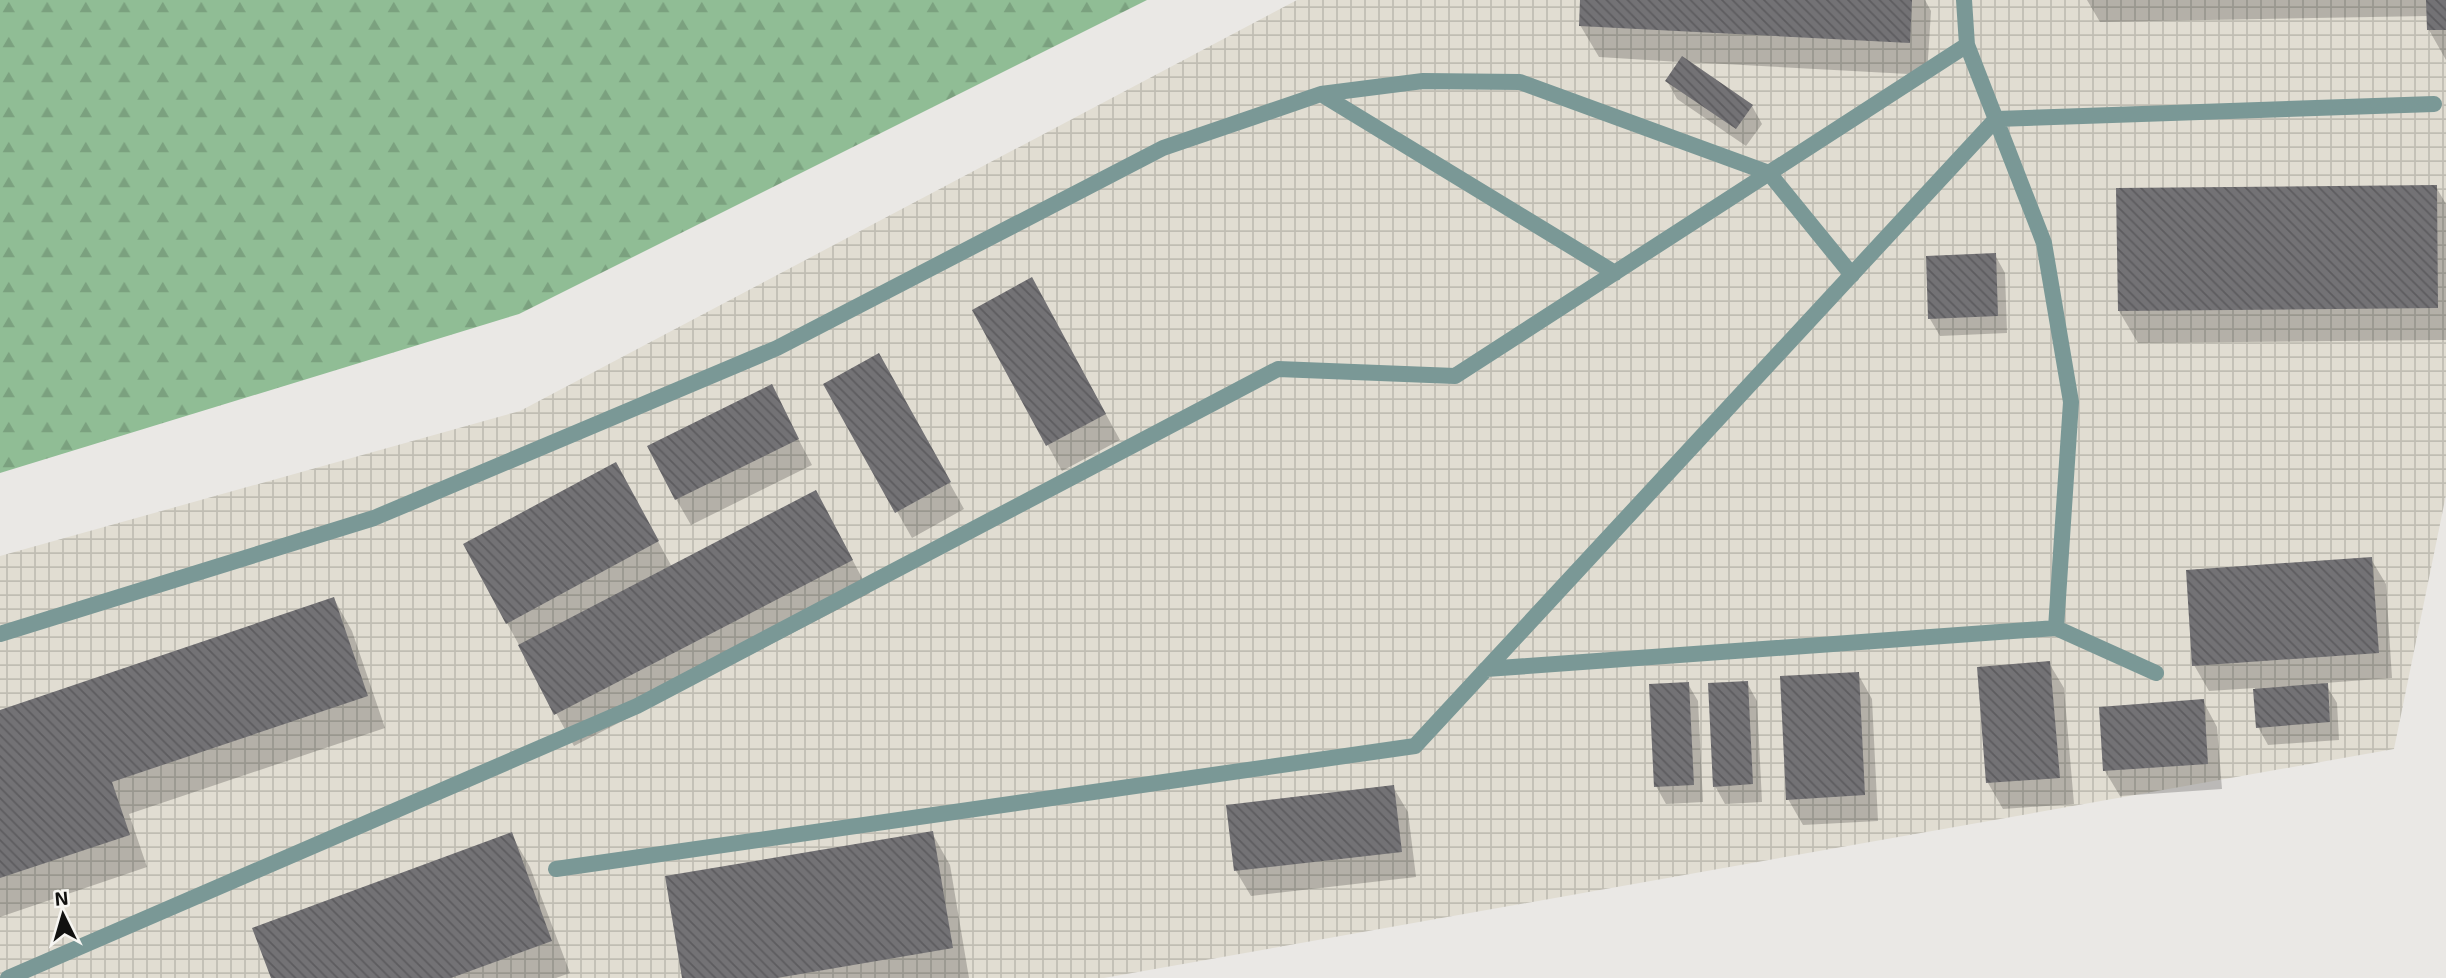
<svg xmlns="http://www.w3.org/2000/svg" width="2446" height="978" font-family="'Exo 2',sans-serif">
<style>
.industrial{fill:url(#industrial-grid)}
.forest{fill:url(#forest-firs)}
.shadow{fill:#0003}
.building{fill:url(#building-back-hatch)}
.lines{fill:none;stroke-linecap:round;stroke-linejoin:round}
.service{stroke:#7a9896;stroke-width:16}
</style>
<defs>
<pattern id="industrial-grid" width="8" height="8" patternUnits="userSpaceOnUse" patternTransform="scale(1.75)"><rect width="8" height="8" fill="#e1ddd2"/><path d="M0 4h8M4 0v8" fill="none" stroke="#c0bdb3"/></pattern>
<pattern id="forest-firs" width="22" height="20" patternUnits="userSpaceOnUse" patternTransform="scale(1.75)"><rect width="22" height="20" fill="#90bd95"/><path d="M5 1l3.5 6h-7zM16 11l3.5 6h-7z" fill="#7ba17f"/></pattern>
<pattern id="building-back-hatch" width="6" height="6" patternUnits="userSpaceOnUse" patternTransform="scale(1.75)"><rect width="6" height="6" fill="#737275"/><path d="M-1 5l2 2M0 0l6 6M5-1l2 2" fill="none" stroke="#5d5c5f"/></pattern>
</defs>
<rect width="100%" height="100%" fill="#eae8e5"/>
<!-- industrial -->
<path class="industrial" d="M1297,0H2446V495L2394,749L1104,978H0V556L520,411Z"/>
<!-- forest -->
<path class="forest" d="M0,0H1147L519,314L0,473Z"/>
<!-- shadow -->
<path class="shadow" d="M1582,0H1925L1931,11L1927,75L1687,62L1752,106L1762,124L1746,146L1677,99L1667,81L1680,62L1599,57L1580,25Z
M2087,0H2446V60L2429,30L2428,16L2100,22Z
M2436,187L2446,204V340L2138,343L2119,311Z
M1995,255L2005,273L2007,333L1940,336L1930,319Z
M1046,305L1120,440L1062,471L974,311Z
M893,381L964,509L912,538L826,385Z
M771,387L812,465L691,525L676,499Z
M630,490L672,567L834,525L870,593L574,746L507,623Z
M2371,559L2386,584L2392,678L2325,683L2337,703L2339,740L2268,745L2258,727L2255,688L2209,691L2194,665Z
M334,599L352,631L385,728L129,814L147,867L0,917V712Z
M2049,663L2064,688L2074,804L2003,809L1988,783L1979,668Z
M1858,674L1872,699L1878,821L1803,825L1788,799Z
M1747,683L1757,701L1762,802L1725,804L1715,786Z
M1688,684L1698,701L1703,802L1666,804L1656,786Z
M2203,701L2217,727L2222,789L2120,796L2105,771Z
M1393,787L1408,812L1416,877L1251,896L1236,871L1228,806Z
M932,833L950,865L969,978H684Z
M511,834L530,867L570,973L556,978H273Z"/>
<!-- building -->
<path class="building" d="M1580,0H1912L1910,43L1579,26Z
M2426,0H2446V30H2427Z
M1682,56L1753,105L1736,129L1665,81Z
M2437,185L2438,308L2118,311L2116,188Z
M1996,253L1998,316L1928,319L1926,256Z
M1032,277L1106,414L1046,446L972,310Z
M879,353L951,482L895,513L823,384Z
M772,384L799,439L675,500L647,446Z
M616,462L659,541L506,624L463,544Z
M816,490L853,560L554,715L518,645Z
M2372,557L2379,653L2192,666L2186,570Z
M334,597L368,696L112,782L130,835L0,878V710Z
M2050,661L2060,778L1986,783L1977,667Z
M1859,672L1865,795L1786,800L1780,676Z
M1748,681L1753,784L1713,787L1708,683Z
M1689,682L1694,785L1654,787L1649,684Z
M2328,683L2330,722L2256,728L2253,689Z
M2204,699L2208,764L2103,771L2099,707Z
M1394,785L1402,852L1234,871L1226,805Z
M933,831L953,948L777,978H682L665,876Z
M512,832L552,941L451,978H271L252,928Z"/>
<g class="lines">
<!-- service -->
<path class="service" d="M1964,0L1967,45L2044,243L2071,402L2056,628L2156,673
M1321,94L1615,273
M0,634L374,518L777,348L1163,148L1321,94L1423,81L1520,82L1769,173L1852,275
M1486,669L2056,628
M556,869L1415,746L1996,119L2434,104
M8,978L637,706L1278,369L1455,376L1967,45"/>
</g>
<!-- north arrow -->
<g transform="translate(63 915) rotate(355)" stroke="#f7f6f2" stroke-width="5" paint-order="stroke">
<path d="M0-5L12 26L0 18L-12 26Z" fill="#111110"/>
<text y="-10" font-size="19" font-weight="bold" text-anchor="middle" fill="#111110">N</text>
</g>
</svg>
